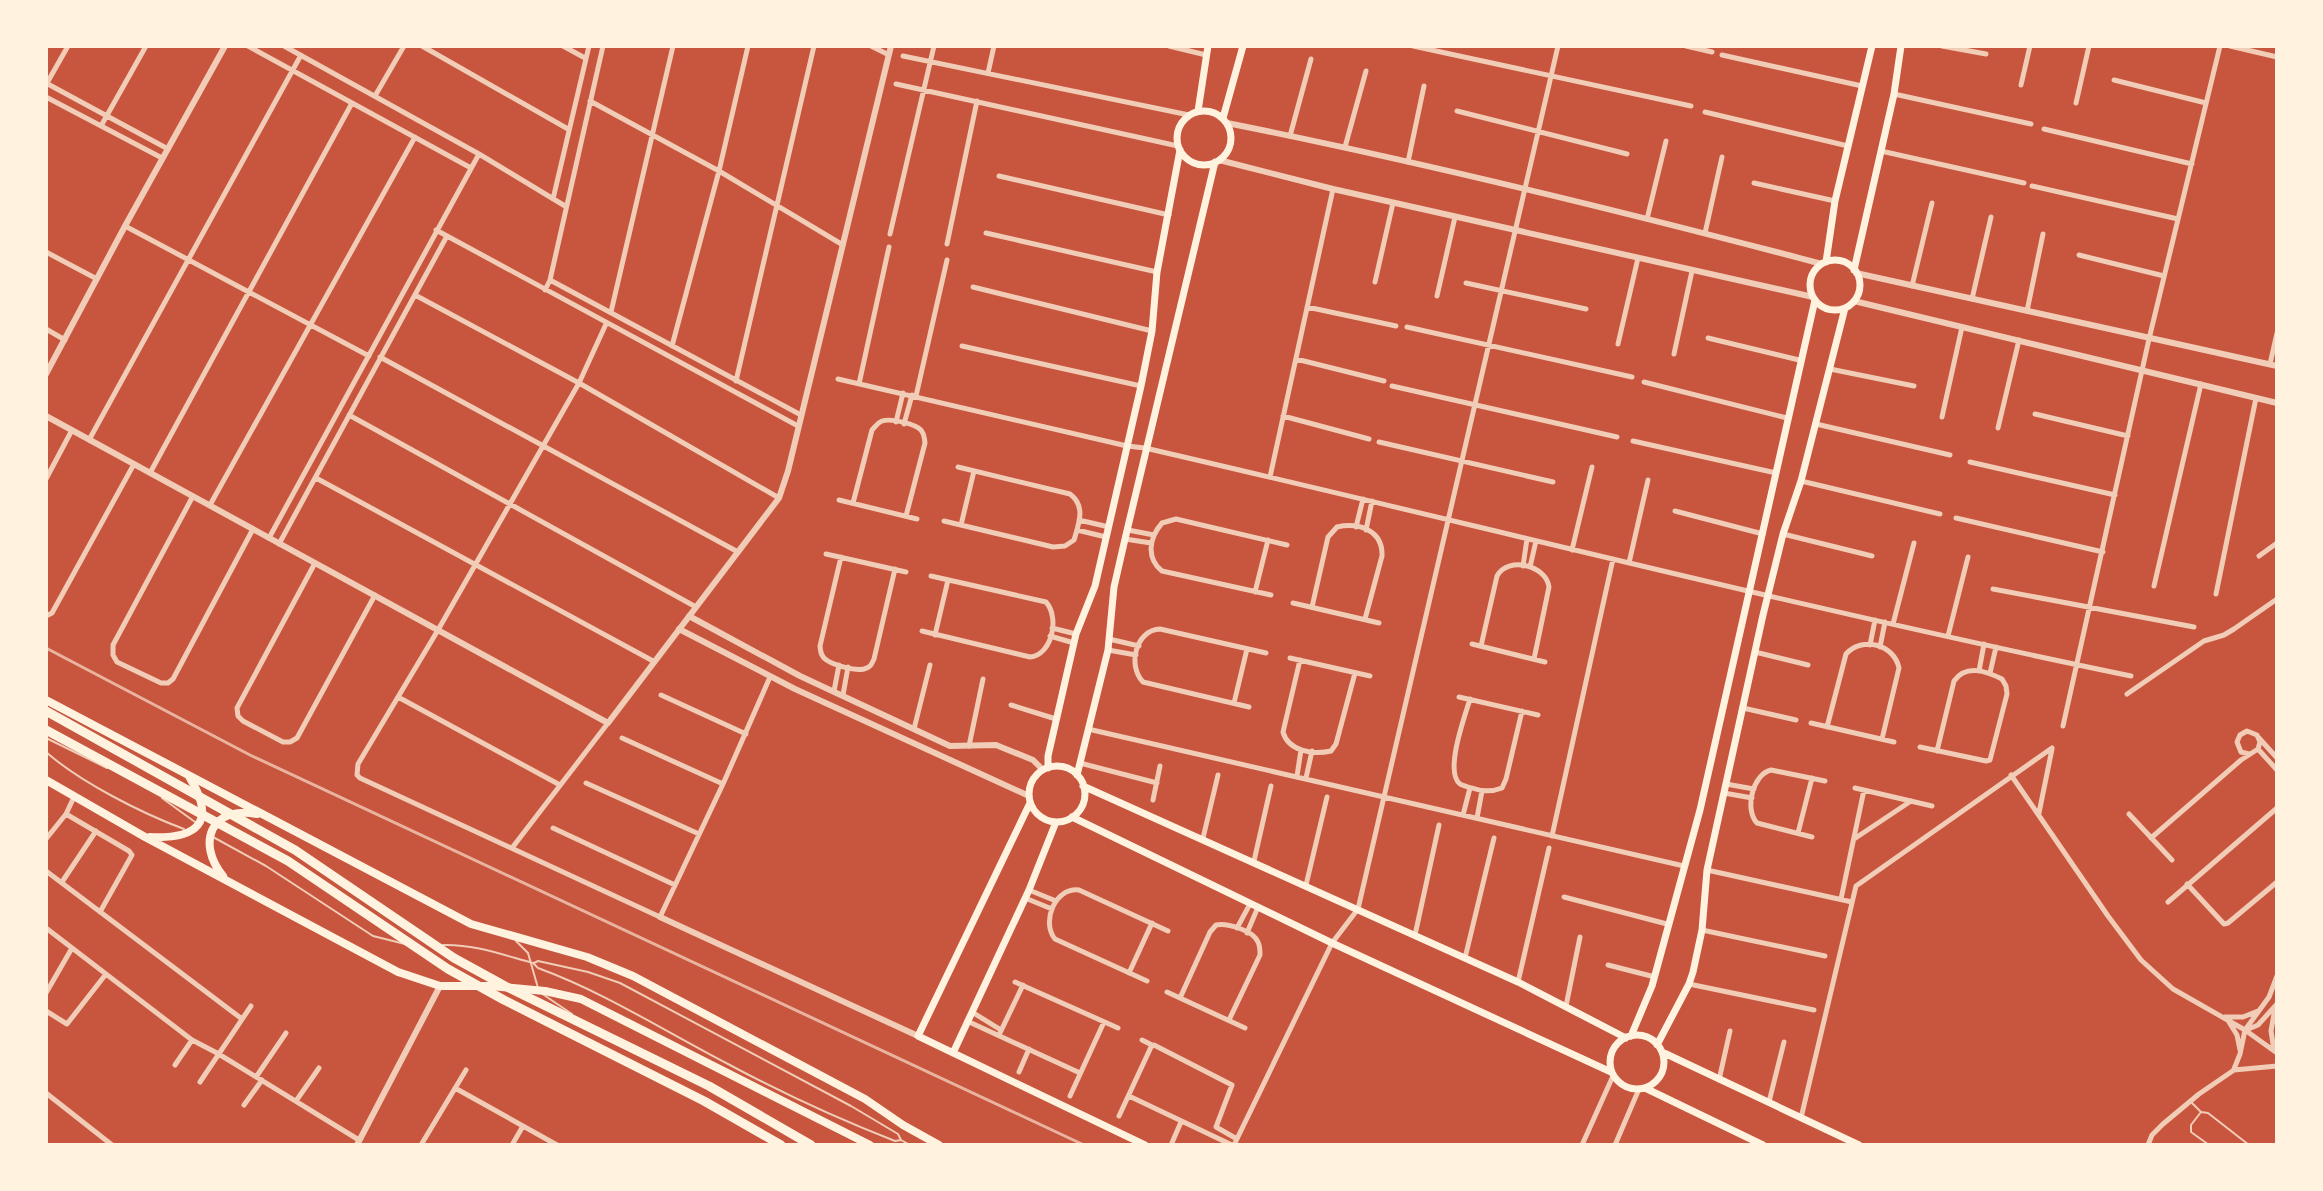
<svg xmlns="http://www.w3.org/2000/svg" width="2323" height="1191" font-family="Quicksand,sans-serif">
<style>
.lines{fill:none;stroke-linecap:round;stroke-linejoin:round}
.service{stroke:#f1ccb7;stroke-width:2}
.minor{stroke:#f1ccb7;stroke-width:5}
.tertiary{stroke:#f1ccb7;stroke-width:6}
.secondary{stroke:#fff3e0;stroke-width:7}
.trunk{stroke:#fff3e0;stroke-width:8}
.motorway{stroke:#fff3e0;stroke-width:9}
.rail{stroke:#e9b49f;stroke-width:3}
</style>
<rect width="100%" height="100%" fill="#c8553d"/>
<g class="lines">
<!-- service -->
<path class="service" d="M46,738L107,768
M46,752C80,782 141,813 184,829
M162,798L195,822
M213,837L266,866L373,936L405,944
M516,941L528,953L538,988
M443,945C474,944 503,955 533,963L538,968C606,993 664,1031 728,1064C782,1093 838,1119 895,1141L901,1140
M534,963L538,961L588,972L620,983L851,1106L898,1134L901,1140L910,1145
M541,993L572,1014
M2190,1101L2200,1111
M2209,1145L2191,1132V1125L2201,1112L2208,1113L2249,1145"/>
<!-- minor -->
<path class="minor" d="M248,46L471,168
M284,46L479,154L565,206
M422,46L568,129
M563,46L585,58
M871,46L889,55
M1169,46L1206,55
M1413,46L1691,106
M1686,46L1712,52
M1942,46L1986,54
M2230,46L2277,57
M1722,55L1862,86
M903,56L1189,115
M988,73L994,46
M2114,80L2206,103
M46,83L168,149
M47,83L68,46
M896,84L1178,146
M2021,85L2030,46
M1894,94L2031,124
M375,96L404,46
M46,97L162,158
M590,101L719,171L843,245
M2076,103L2089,46
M1457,111L1627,154
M1705,112L1848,146
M101,126L146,46
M2044,129L2192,164
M1290,136L1311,59
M1345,147L1366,71
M1881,151L2024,183
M1408,162L1424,86
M999,176L1169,215
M1754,183L1835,201
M2032,186L2178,219
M553,199L589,46
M1647,219L1666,141
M125,226L369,356
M436,230L798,426
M986,233L1157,272
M1705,233L1722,157
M890,234L934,46
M947,244L977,101
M46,252L97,279
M2079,255L2164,276
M550,280L801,415
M1375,282L1393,203
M1466,283L1586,309
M1912,286L1932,203
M973,287L1152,331
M545,290L550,280L603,46
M415,295L579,383L779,498
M1437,296L1455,217
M1972,299L1991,217
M1307,307L1396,326
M2027,311L2043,234
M611,312L673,46
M606,324L579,383L438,630L358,764L357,775L360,778L660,917L723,784L770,677
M1407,327L1632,377
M46,329L65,340
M1708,338L1799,360
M1618,344L1638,258
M672,346L719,171L748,46
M962,346L1141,386
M1674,354L1692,271
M380,357L738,552
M1296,359L1384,381
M2270,364L2277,333
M1830,369L1914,386
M838,379L1127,446L1145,448C1474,524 1801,608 2131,676
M736,381L814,46
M1644,382L1787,418
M859,384L889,247
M1392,386L1617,437
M916,396L947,260
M2035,414L2128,436
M349,415L696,607
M1283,416L1369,439
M1942,417L1962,327
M896,422L903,393
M904,424L912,395
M1816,424L1950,455
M1998,428L2019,340
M89,440L301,55
M1633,441L1776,473
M1379,442L1553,482
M1970,462L2115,495
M150,473L352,103
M1270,477L1333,189
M316,478L653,661
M46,479L72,430
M1801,481L1940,514
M193,496L113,645V655L117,662L161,683H168L173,679L253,529
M839,500L917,519
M853,503L872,430C876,426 877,423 882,421C891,418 915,424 921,430C925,435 924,437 925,443L906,516
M210,505L415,137
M1675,511L1763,534
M1956,518L2103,552
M1079,520L1109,527
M944,521L1053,547L1065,546L1074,540C1079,523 1086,506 1070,494L958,467
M961,525L974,471
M1356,527L1363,499
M1077,530L1106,537
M1128,530L1154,535
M1366,530L1372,501
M1783,534L1872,556
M269,538L479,154
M1125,539L1151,543
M279,544L447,236
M1572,550L1592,467
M826,554L906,572
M2259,556L2277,543
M841,557L820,646C821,652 820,654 824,658C831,665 855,671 864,669C871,667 871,665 874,659L895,569
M315,563L237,708L238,716L243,721L283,742H290L297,738L375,595
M1629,563L1648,480
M1523,566L1527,539
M1530,567L1536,541
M2154,586L2201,384
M1993,589L2194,627
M1255,592L1268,540
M2216,594L2256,398
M1271,595L1162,571C1146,558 1149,538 1162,523L1176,519L1287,545
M1293,603L1379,623
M1312,607L1328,537L1337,527C1360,522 1383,531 1382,556L1365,619
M46,616L52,613L134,464
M1893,624L1914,543
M1052,628L1076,634
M922,631L1030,657C1052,655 1060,618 1046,602L931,576
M935,635L948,580
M1050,636L1074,643
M1948,636L1968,557
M1109,639L1139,646
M1472,644L1545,662
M1870,645L1875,620
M1481,646L1497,576C1508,556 1546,565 1549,587L1534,659
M1880,647L1885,622
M1108,650L1136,655
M1755,652L1808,665
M1290,658L1370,676
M1300,660L1283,732C1288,751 1313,755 1331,751L1336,744L1355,673
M1979,671L1984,644
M1990,673L1996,647
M834,691L839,665
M2127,694L2204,641L2224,635L2234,629L2277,599
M661,695L746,734
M843,695L848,667
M398,697L560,785
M1459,697L1538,715
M1470,699C1465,716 1444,772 1460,784C1461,785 1471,788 1472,788C1483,792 1492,792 1502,788L1506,779L1522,711
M1234,703L1247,649
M1011,705L1056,719
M1249,707L1143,682C1127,665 1136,630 1160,629L1266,653
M1743,708L1796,720
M1811,723L1894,742
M2063,726L2149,339L2220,46
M1827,727L1846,654C1862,636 1894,644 1899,668L1882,739
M914,729L930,665
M1088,729L1684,866
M622,738L723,784
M2259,738L2277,758
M969,746L983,679
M1920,747L1986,761L1990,760L2007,694L2006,686L2002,679C1986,671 1966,664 1954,681L1937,751
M2258,749L2277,770
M1080,763L1157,783
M2011,775L2108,916L2141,960L2173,989L2245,1030L2277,1053
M1297,776L1301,750
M1306,778L1312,751
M586,783L699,834
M1726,784L1754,789
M1855,788L1932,806
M1724,793L1752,798
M1153,800L1160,766
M2039,813L2052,749
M66,814L129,851L132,855L100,912
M2129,814L2172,860
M1463,815L1470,788
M1477,818L1482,791
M553,828L675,885
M1798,833L1812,778
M1552,836L1613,559
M1812,837L1757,823C1744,809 1753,774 1771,770L1825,781
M1203,838L1218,775
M2151,838L2241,760L2258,749L2260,742L2257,735L2247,731L2240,735L2237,742L2241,752L2249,754
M46,839L66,814L74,797
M1854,839L1911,801
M512,848L608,723
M1254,861L1271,786
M1707,870L1852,902
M46,871L242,1019
M62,882L96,831
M2187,884L2224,924L2228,923L2277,882
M1306,885L1327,797
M1029,890L1056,901
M1564,897L1667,924
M1025,898L1052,909
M1841,899L1864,790
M2168,902L2277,808
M46,928L192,1040L217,1053L359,1140
M1237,928L1250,904
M1702,930L1825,956
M1247,933L1258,907
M1415,935L1439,825
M1465,958L1494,838
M1608,965L1655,977
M1129,973L1152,923
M1147,981L1055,939C1041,922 1055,887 1079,890L1168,931
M1015,982L1118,1028
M1518,982L1549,848
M1689,984L1814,1010
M1167,992L1245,1028
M46,993L72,948
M1180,998L1210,932L1216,925C1227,923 1253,930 1258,942C1260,946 1260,950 1260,955L1229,1020
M1566,1006L1580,937
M46,1011L67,1024L106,974
M972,1012L1001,1030
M2225,1017H2243L2258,1011
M967,1021L1080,1073
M2229,1022L2237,1035L2240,1050
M2246,1030L2258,1025L2277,1004
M999,1035L1023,985
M1142,1040L1152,1045
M2274,1050L2271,1031L2275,1008
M175,1065L192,1040
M2234,1069L2240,1054L2245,1030L2269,997L2277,976
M1019,1072L1029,1049
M256,1077L286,1033
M1719,1080L1730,1031
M200,1082L251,1006
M455,1088L557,1145
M46,1093L112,1145
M1070,1096L1104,1022
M1129,1096L1232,1145
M296,1101L319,1068
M1769,1102L1784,1042
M244,1105L262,1080
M1119,1116L1151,1047L1154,1045L1232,1085L1216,1127L1237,1139
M1801,1118L1856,886L2052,748
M421,1145L466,1070
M512,1145L523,1126
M1171,1145L1181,1122
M1234,1145L1332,943L1358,909L1558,46
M1582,1145L1613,1076
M1615,1145L1639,1089
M2148,1145L2152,1135L2163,1124L2199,1094L2234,1070L2277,1066"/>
<!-- tertiary -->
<path class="tertiary" d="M1227,123C1427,163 1625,212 1822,264
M1219,160L1333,189L1813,297
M1856,273L2277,366
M1854,301L2277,403
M46,374L125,226L225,46
M46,416L608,723L779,498L788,471L891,46
M689,616L800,676L950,746L996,745L1033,760L1043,770
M679,629L795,689L1029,796
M660,917L918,1036
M357,1145L440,986"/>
<!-- secondary -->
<path class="secondary" d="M1198,111L1208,46
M1177 138a27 27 0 1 1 54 0a27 27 0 1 1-54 0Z
M1223,118L1243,46
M1810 285a25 25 0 1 1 50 0a25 25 0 1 1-50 0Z
M1826,262L1835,201L1872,46
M1854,270L1894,94L1901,46
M1029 794a28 28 0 1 1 56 0a28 28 0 1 1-56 0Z
M1048,768V756L1076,634L1095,586L1141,386L1152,331L1157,272L1180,150
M1077,775L1108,650L1114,587L1125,539L1215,162
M1083,786L1518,982L1626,1038
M1030,803L918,1036L1145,1145
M1072,817L1332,943L1611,1072
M1610 1062a27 27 0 1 1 54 0a27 27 0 1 1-54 0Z
M1631,1036L1652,986L1700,810L1815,300
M1657,1045L1689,984L1693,972L1702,930L1707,870L1763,615L1783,534L1801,481L1845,308
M1662,1052L1859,1145
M953,1053L1029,890L1056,822
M1645,1088L1763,1145"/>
<!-- trunk -->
<path class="trunk" d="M46,700L471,924L587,957L633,976L865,1099L903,1125L939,1145
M46,780L145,837L398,972L440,986H490L545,991L581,999L870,1145
M150,837C197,839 217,823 190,778
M223,876C196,843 211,805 257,814"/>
<!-- motorway -->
<path class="motorway" d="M46,711L295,850L454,958L505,986L709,1086L811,1145
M46,730L288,861L448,969L504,1000L704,1101L781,1145"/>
<!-- rail -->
<path class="rail" d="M46,648L250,755L1084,1145"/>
</g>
<!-- border -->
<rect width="2323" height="1191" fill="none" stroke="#fff3e0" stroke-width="96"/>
</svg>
